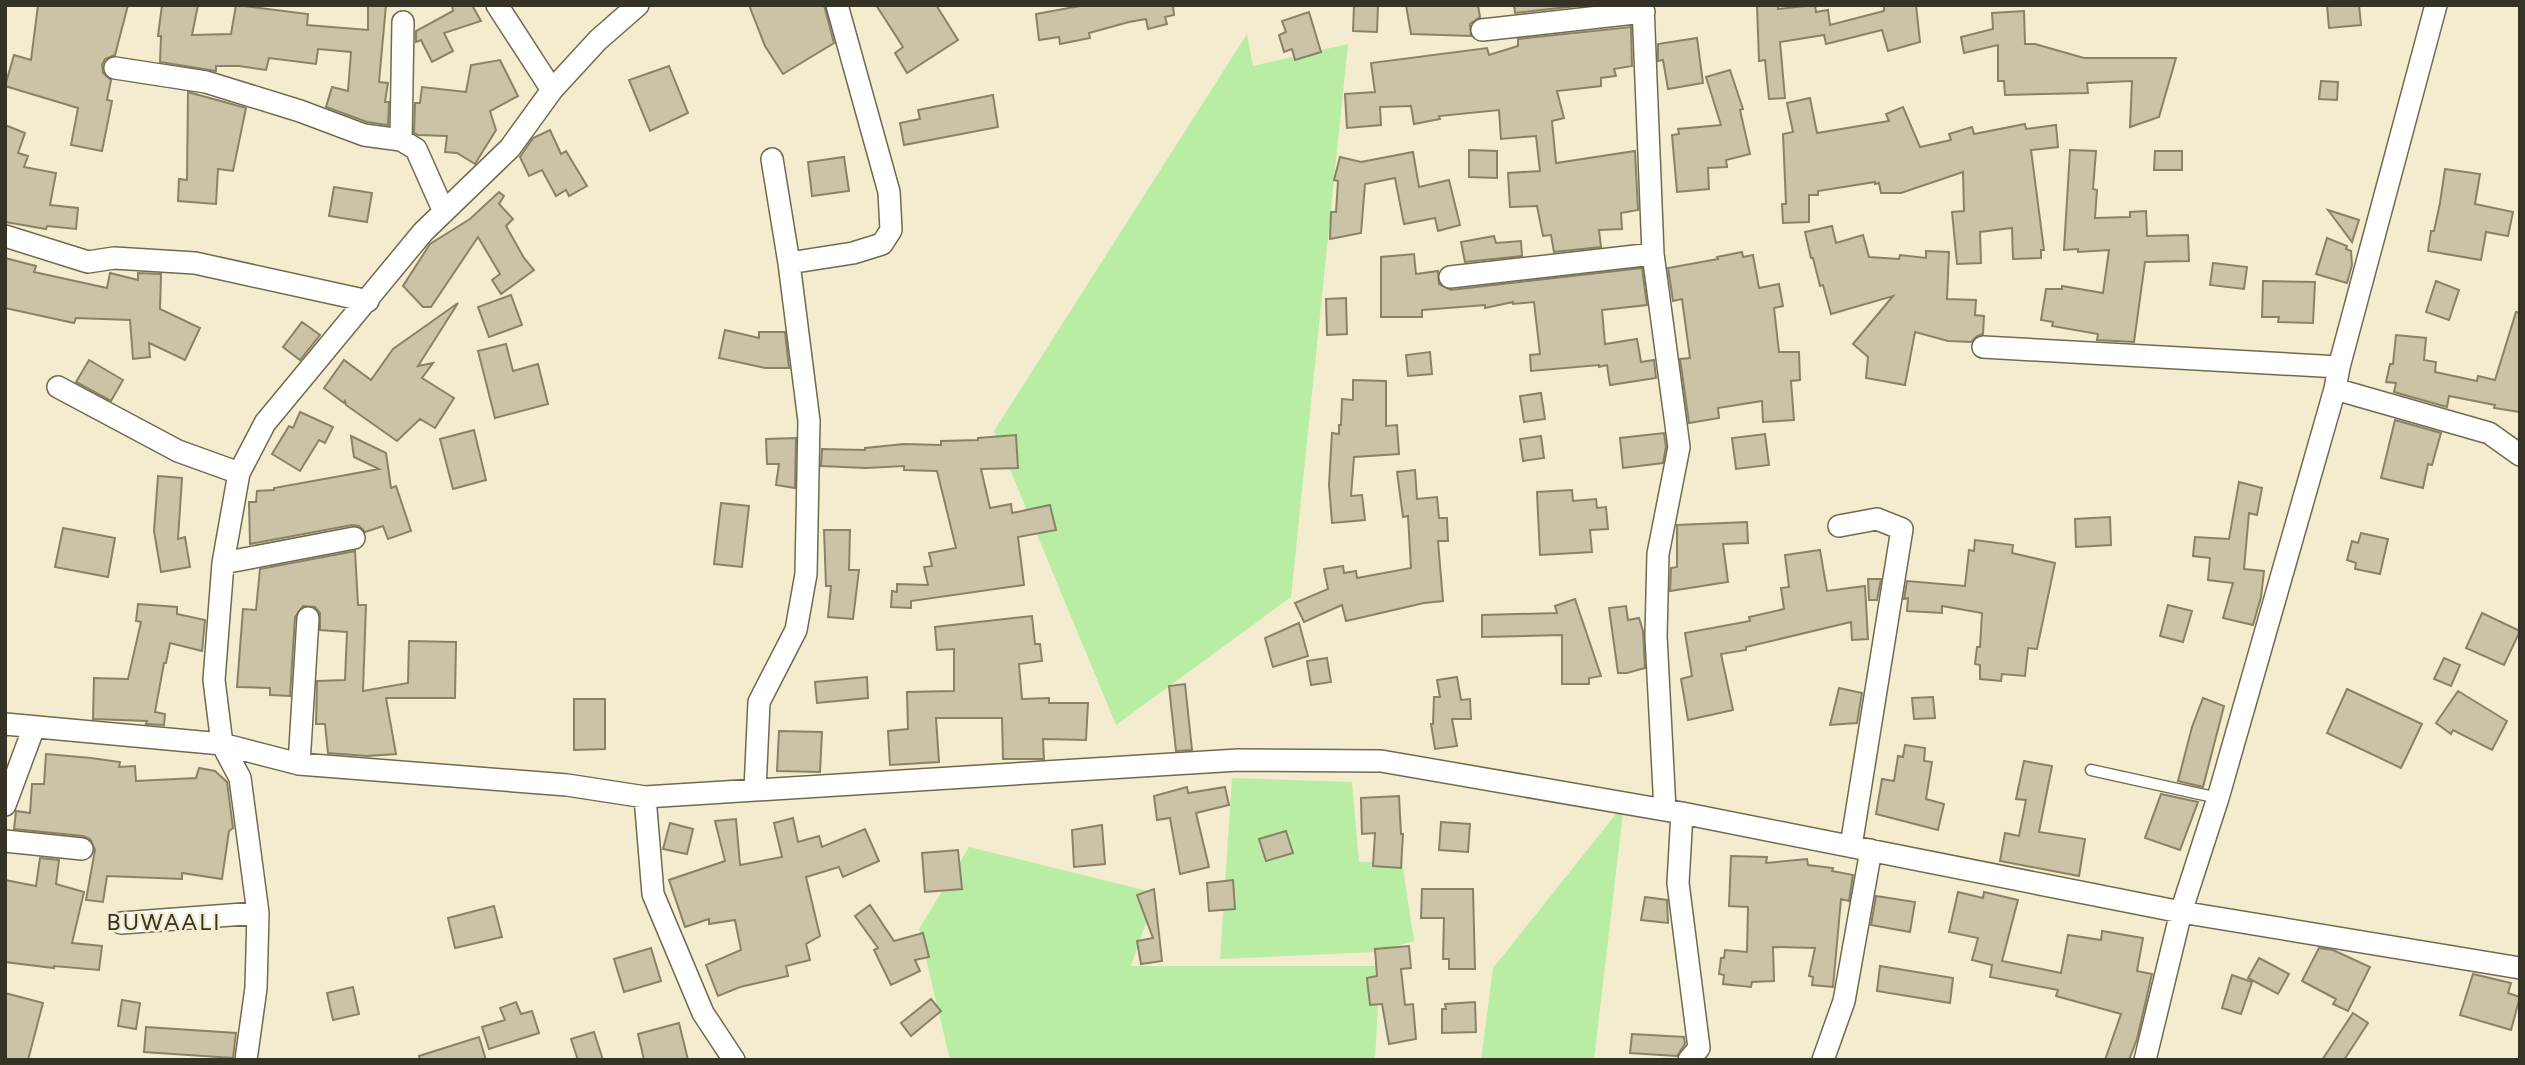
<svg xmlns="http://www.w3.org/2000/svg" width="2525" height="1065" font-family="Figtree,sans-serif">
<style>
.green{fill:#baeda4}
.building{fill:#cbc3a5;stroke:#898267;stroke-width:2}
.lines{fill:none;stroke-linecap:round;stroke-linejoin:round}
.service-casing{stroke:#716a4f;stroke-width:13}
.minor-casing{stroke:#716a4f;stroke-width:24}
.service{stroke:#fff;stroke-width:10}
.minor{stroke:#fff;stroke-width:21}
.labels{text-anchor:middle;stroke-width:5;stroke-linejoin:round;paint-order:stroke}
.quarter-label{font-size:23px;letter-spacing:2px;fill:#353226;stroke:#f4ecce}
</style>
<rect width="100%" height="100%" fill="#f4ecce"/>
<!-- green -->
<path class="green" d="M1247,34L1253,66L1348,44L1291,597L1116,725L994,431Z
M1232,778L1352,782L1359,862L1402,861L1414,941L1376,952L1220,959Z
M1624,804L1594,1060H1481L1493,968Z
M969,847L1156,893L1131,966H1380L1375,1060H950L919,929Z"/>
<!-- building -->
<path class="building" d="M38,5H128L115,55L105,59L102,65L103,73L111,80L107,100L112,101L102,151L71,145L78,108L5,86L14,55L31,60Z
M162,5H198L192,35L231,34L236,5L308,14L307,25L368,30V5H386L379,82L388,83L385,102H389L388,125L367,122L326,107L332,87L348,91L351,52L318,49L316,64L269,58L266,70L239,66H216V71L160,62L161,36H158Z
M452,5H472L481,21L444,33L453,51L432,62L421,40L416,42V31L453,11Z
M749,5H824L834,43L783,74L765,46Z
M876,5H936L958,40L907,73L895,53L903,47Z
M1085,5H1173L1174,15L1165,17L1167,24L1148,29L1146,19L1129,22L1089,33L1090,38L1060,44L1059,37L1039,40L1036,14Z
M1354,5H1378L1377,32L1353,31Z
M1406,5H1478L1480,17L1470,24L1471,36L1411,34Z
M1514,5H1586L1515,13Z
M1757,5H1778V9L1815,5L1816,12L1828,10L1830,25L1884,11V5H1916L1920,42L1888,51L1882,30L1826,44L1824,35L1780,42L1785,98L1769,99L1765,60L1759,61Z
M2327,5H2359L2361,25L2329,28Z
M2024,11L2025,44H2035L2084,58H2176L2159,117L2130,127L2132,81L2087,83L2088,93L2005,95L2004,81H1998V45L1964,53L1961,37L1993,29L1992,13Z
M1309,12L1321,52L1295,60L1292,49L1284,52L1279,35L1286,32L1282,21Z
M1631,27L1632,66L1614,69L1616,76L1601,78V86L1557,91L1564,118L1552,121L1556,163L1635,151L1638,210L1621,213L1622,229L1599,230L1601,247L1554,252L1551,235L1543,236L1537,206L1510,207L1508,173L1540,171L1536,136L1501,139L1499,110L1439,116L1440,119L1414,124L1411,106L1380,107L1381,125L1347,128L1345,94L1375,92L1371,63L1487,48L1489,55L1518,46V39Z
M1697,38L1703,83L1668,89L1663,60L1658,61V44Z
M500,60L518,96L490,111L496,130L475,164L457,153L445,152L447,136L418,135L414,133L415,103H420L422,87L466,92L471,65Z
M669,66L688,113L650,131L629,80Z
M1730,70L1743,109L1740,110L1750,154L1726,160L1727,167L1708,168L1709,189L1677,192L1672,135L1679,134L1678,129L1721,125L1706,77Z
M2321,81L2338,82L2337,100L2319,99Z
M188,92L246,108L233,171L218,169L216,204L178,201L179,179L187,180Z
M993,95L998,127L904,145L900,123L920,119L918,110Z
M1810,98L1817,133L1889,121L1886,114L1903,107L1920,147L1951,140L1949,134L1972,127L1974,134L2025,124L2026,129L2056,125L2058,147L2031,150L2044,250H2041V258L2013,259L2012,228L1980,232L1981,263L1957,264L1952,212L1964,211L1963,172L1901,193H1881L1879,183L1875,184V182L1818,191V195H1809V222L1783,223L1782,204H1786L1783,134L1793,132L1787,103Z
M5,125L25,133L18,153L28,156L24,167L56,173L50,205L78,208L76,229L47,226L46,229L5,222Z
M550,130L561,154L566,151L587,186L569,196L566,190L556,196L542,170L529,176L520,157L533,138Z
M1469,150L1497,151V178L1469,177Z
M2070,150L2096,151L2093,189L2097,190L2095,218L2130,217V212L2146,211L2147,236L2188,235L2189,261L2145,262L2134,342L2097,340L2098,334L2052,326L2053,322L2041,320L2046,289H2062V286L2103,293L2109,250L2078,252V249L2064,250Z
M2155,151H2182V170H2154Z
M1413,152L1419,187L1449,180L1460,225L1438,231L1435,218L1404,224L1395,178L1365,184L1361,233L1330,239L1331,212H1336L1338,181L1334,180L1340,157L1361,162Z
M844,157L849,191L812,196L808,162Z
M2445,169L2480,174L2475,204L2513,212L2508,236L2486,232L2481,260L2428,251L2431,231H2434L2440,203Z
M334,187L372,193L367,222L329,216Z
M499,192L504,196L499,204L513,219L506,226L524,258L534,270L501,294L492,280L500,274L478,237L431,307H423L403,286L430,244L470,219Z
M2328,210L2359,220L2352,242Z
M1832,226L1836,243L1863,235L1869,257L1899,259L1900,255L1926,258V251L1949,252L1947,299L1976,300L1975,315L1984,316L1983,334L1977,336L1971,342L1948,341L1915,332L1905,385L1866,378L1868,357L1853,344L1893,296L1831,314L1823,285L1820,286L1813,258H1811L1805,232Z
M1494,236L1496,243L1521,241L1522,256L1465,262L1461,242Z
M2327,238L2347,246L2346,249L2351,251L2352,265L2347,283L2316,274Z
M1742,252L1743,257L1753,255L1759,288L1779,284L1783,306L1774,308L1779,352H1799L1800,380L1791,381L1794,420L1763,422L1762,401L1718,408L1719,418L1689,423L1680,359L1690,358L1682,299L1673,301L1668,268L1718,259L1717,257Z
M1414,254L1416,274L1438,271L1439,284L1451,290L1642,268L1647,305L1602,310L1605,344L1637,339L1641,362L1654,360L1656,378L1610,385L1607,365L1599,367V365L1531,371L1530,355L1540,354L1534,302L1513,304V302L1485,308V305L1422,310V317H1381V257Z
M5,258L36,266L34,272L107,288L110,273L138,280V273L161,274L160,309L200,328L185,360L149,343L150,357L133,359L130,320L76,318L74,323L5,308Z
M2213,263L2247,267L2244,289L2210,285Z
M2263,281L2315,282L2313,323L2278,322L2279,317H2262Z
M2436,281L2459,290L2449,320L2426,312Z
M511,295L522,325L489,337L478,307Z
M1346,298L1347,334L1327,335L1326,299Z
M458,303L418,366L433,363L422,378L454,398L435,428L420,419L397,441L346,405L345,401L344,403L324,388L344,360L371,380L393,349Z
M2516,312L2520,313V412L2494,408L2495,405L2449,396L2447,407L2394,392L2396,383L2386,382L2390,364H2393L2396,335L2426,338L2424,360L2436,362L2435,372L2477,381L2478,376L2495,380Z
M302,322L320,335L300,360L283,347Z
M725,330L759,338V332H785L789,368H765L719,358Z
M506,344L513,371L538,364L548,404L495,418L478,351Z
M1430,352L1432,374L1408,376L1406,355Z
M89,360L123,380L111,401L76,382Z
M1353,380L1386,381V426L1397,425L1399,454L1354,457L1351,496L1362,495L1365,520L1332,523L1329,485L1332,433L1339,434V425H1341L1342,399L1353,400Z
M1541,393L1545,419L1524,422L1520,396Z
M300,412L333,427L325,443L319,440L300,471L272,454L289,426L293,428Z
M2395,420L2441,433L2432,465L2428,464L2423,488L2381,478Z
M474,430L486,480L453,489L440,439Z
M1664,433L1666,447L1663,463L1623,468L1620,438Z
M1765,434L1769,465L1736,469L1732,438Z
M1016,435L1018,468L981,469L990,508L1011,504L1012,513L1050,505L1056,530L1018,537L1024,585L911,601V608L891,607L892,591L897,592V584L928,585L924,567L932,566L929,553L956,548L937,471L904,470V466L866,468L821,466L822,449L865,450V448L904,444L941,445V441L978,440V438Z
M351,436L386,453L391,488L396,486L411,531L388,539L383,526L365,532L359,526L352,525L250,544L249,502H256L257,491L274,490V488L379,469L354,457Z
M1541,436L1544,458L1523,461L1520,439Z
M796,438L795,488L776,485L779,464H767L766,439Z
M1415,470L1417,499L1437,497L1439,518H1447L1448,541H1438L1443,601L1424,603L1346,621L1342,605L1304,622L1295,603L1328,589L1324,569L1343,566L1344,573L1356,571L1357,578L1411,568L1408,516L1403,517L1397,472Z
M158,476L182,478L178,539L185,537L190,567L161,572L154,531Z
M2239,482L2262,488L2257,515L2249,513L2244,569L2264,571L2261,597L2253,625L2223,618L2233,583L2208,580L2210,558L2193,556L2195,537L2229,539Z
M1572,490L1573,501L1596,499L1597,508L1606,507L1608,529L1590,530L1592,552L1540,555L1537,492Z
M721,503L749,506L742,567L714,564Z
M2110,517L2111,545L2076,547L2075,519Z
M1747,522L1748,543L1723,544L1728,582L1670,591L1671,568L1677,567V525Z
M63,528L115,538L108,577L55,567Z
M824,530H850L849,570H859L853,619L828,617L831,586H826Z
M2361,533L2388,539L2380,574L2355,569L2356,563L2347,560L2352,541L2358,543Z
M1975,540L2013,545L2012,553L2055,563L2037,649L2028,648L2025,676L2002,674L2001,681L1980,679V665L1975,664L1977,647H1980L1982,613L1942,606V613L1907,611L1908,598L1904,599L1907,581L1965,586L1969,550L1974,551Z
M1820,550L1827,591L1865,586L1868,639L1852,640L1851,622L1746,647V650L1721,654L1733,710L1688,720L1681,679L1692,676L1685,633L1750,621L1749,617L1784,609L1781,588L1789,587L1785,555Z
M355,551L358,605H366L363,691L408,683L409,641L456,642L455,698H386L396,754L367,756L328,753L325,724H316L317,681L345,680L347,632L320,630V613L315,607L303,606L295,617L290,696L270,695V688L237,687L243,609L256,610L260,569Z
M1868,579H1881L1877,600H1869Z
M1575,599L1601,676L1589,678V684H1562V635L1482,637V615L1557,613L1555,606Z
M138,604L177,607V614L205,620L202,651L170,643L166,663H164L155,712L165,714L164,725L146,724L147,721L93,719L94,678L128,679L141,622L136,621Z
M2168,605L2192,611L2183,642L2160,636Z
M1626,606L1628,620L1639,618L1643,631L1645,668L1627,673H1618L1609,608Z
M2482,613L2520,631L2504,665L2466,648Z
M1032,616L1035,644H1040L1042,661L1019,664L1022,699L1049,698V703H1088L1086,740L1043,739L1044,759H1003L1002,718H936L939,762L890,765L888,731L908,729L907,692L954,691V649L937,650L935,627Z
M1299,623L1308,656L1273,667L1265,638Z
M1327,658L1331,682L1311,685L1307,661Z
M2444,658L2460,665L2451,686L2434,679Z
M867,677L868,698L817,703L815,682Z
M1457,677L1461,700L1470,699L1471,719H1452L1457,746L1435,749L1431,724H1433L1434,697H1440L1437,680Z
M1185,684L1192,750L1176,751L1169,686Z
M1839,688L1862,693L1857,723L1830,725Z
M2347,689L2422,724L2401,768L2327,733Z
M2458,691L2507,721L2492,750L2453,730L2451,734L2436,723Z
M1933,697L1935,718L1914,719L1912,698Z
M2203,698L2224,706L2203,787L2178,781L2192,727Z
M574,699H605V749L574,750Z
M779,731L822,732L820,772L777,771Z
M1905,745L1925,748L1924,761L1932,762L1926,799L1944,804L1938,830L1876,814L1882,779L1894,781L1898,756L1903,757Z
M46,754L91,758L120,762L119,767L135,766L136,781L196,778L199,768L215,771L227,782L233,828L229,831L222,879L182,873V879L107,876L103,902L86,900L95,850L90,839L83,836L14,829L16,811L30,813L32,784H44Z
M2024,761L2052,766L2039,832L2085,839L2079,876L2000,861L2005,833L2019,836L2026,800L2016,799Z
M1187,787L1188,793L1225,787L1229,805L1196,813L1209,867L1180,874L1170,818L1157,820L1154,796Z
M2161,794L2198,802L2180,850L2145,838Z
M1399,796L1401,834H1403L1401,868L1373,866L1375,833L1362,834L1361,798Z
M793,818L798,842L819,836L822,847L865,829L879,861L843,877L839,867L806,877L820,936L806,944L810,960L786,966L788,976L740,987L718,996L706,965L741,950L735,920L709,924V919L685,927L669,880L725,861L715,821L736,819L740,865L782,857L774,823Z
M1441,822L1470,824L1468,852L1439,850Z
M670,823L693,829L687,854L663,849Z
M1102,825L1105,864L1074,867L1072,830Z
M1286,831L1293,853L1266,861L1259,839Z
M958,850L962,889L925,892L922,853Z
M1731,856L1767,857L1766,863L1807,859L1808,865L1833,868L1832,871L1853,875L1849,901L1841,899L1833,987L1812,985L1813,977L1809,976L1815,948L1773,947L1774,981L1752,982L1751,987L1723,984L1724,975L1719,974L1721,958H1724L1725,950L1747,952L1748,907L1729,906Z
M40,858L59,860L56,884L84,892L72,943L102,946L99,970L54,966V968L5,962V880L36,886Z
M1233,880L1235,909L1209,911L1207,883Z
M1154,889L1162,961L1141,964L1137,941L1153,938L1137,895Z
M1422,889H1473L1475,969H1449V959H1443L1444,918H1421Z
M1958,892L1983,898L1984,892L2018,900L2002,961L2061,973L2068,935L2101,940L2102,931L2143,938L2137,971L2152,974L2137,1039L2129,1060H2105L2121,1014L2056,996L2058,990L1990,977L1992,965L1972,960L1978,938L1949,932Z
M1876,896L1915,902L1910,932L1871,925Z
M1645,897L1667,900L1668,923L1641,920Z
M870,905L894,941L923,933L929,957L915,960L920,971L891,985L874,950L878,948L855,916Z
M494,906L502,937L455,948L448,918Z
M1409,946L1411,968L1401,969L1405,1005L1413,1004L1416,1039L1389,1044L1382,1004L1370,1005L1367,978L1377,976L1375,949Z
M651,948L661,981L624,992L614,959Z
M2319,948L2333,950L2370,967L2348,1011L2333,1004L2336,999L2302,981Z
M2259,958L2289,974L2278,994L2248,978Z
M1880,966L1953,978L1950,1003L1877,991Z
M2473,974L2511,983L2508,993L2520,997L2511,1030L2460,1015Z
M2232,975L2252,982L2241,1014L2222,1008Z
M353,987L359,1014L333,1020L327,993Z
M5,993L43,1003L28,1060H5Z
M931,999L941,1011L911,1036L901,1023Z
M122,1000L140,1003L136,1029L118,1026Z
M516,1002L521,1014L532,1011L539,1033L489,1049L482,1027L505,1020L500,1008Z
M1475,1002L1476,1032L1442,1033V1009H1446L1445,1004Z
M2353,1013L2368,1023L2344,1060H2322Z
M679,1023L688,1060H644L638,1034Z
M146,1027L236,1033L233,1058L144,1052Z
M594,1032L603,1060H578L571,1039Z
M1632,1034L1684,1037L1685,1044L1677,1056L1630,1053Z
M479,1037L486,1060H420L419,1056Z"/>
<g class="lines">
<!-- service casing -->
<g class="service-casing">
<path id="service" d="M2091,770L2218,798"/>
</g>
<!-- minor casing -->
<g class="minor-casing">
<path id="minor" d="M497,5L552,90
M1643,5L1653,254L1679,447L1658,554L1656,636L1665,810
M1482,30L1644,12
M115,68L206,82L300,111L364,135L401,140L416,149L444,212
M401,140L403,22
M5,236L88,262L114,258L195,263L368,301
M789,263L853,253L882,244L891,230L889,192L837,5
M1450,277L1653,254
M1983,347L2339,367
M58,387L178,451L239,473
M2335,389L2489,433L2520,455
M1839,526L1877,519L1902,529L1851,846
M223,563L354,538
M5,724L222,744L299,764L567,785L645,797L1238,760L1381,761L1682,813L2181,912L2218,798L2335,389L2339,367L2436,5
M299,764L308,618
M755,790L759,702L796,630L806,574L809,421L789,263L772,159
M645,797L653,894L703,1013L734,1060
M5,805L34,727
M1682,813L1678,883L1699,1048L1689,1060
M5,841L82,849
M121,923L258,913
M246,1060L256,988L258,913L240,778L222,744L214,680L223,563L239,473L265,423L423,232L510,148L552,90L598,40L638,5
M1823,1060L1844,1001L1871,850
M2145,1060L2181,912L2520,968"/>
</g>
<!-- service -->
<use href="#service" class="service"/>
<!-- minor -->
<use href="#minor" class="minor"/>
</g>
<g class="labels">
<!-- quarter labels -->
<g class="quarter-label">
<text x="164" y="930">BUWAALI</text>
</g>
</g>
<!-- border -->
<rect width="2525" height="1065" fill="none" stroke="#353226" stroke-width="14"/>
</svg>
